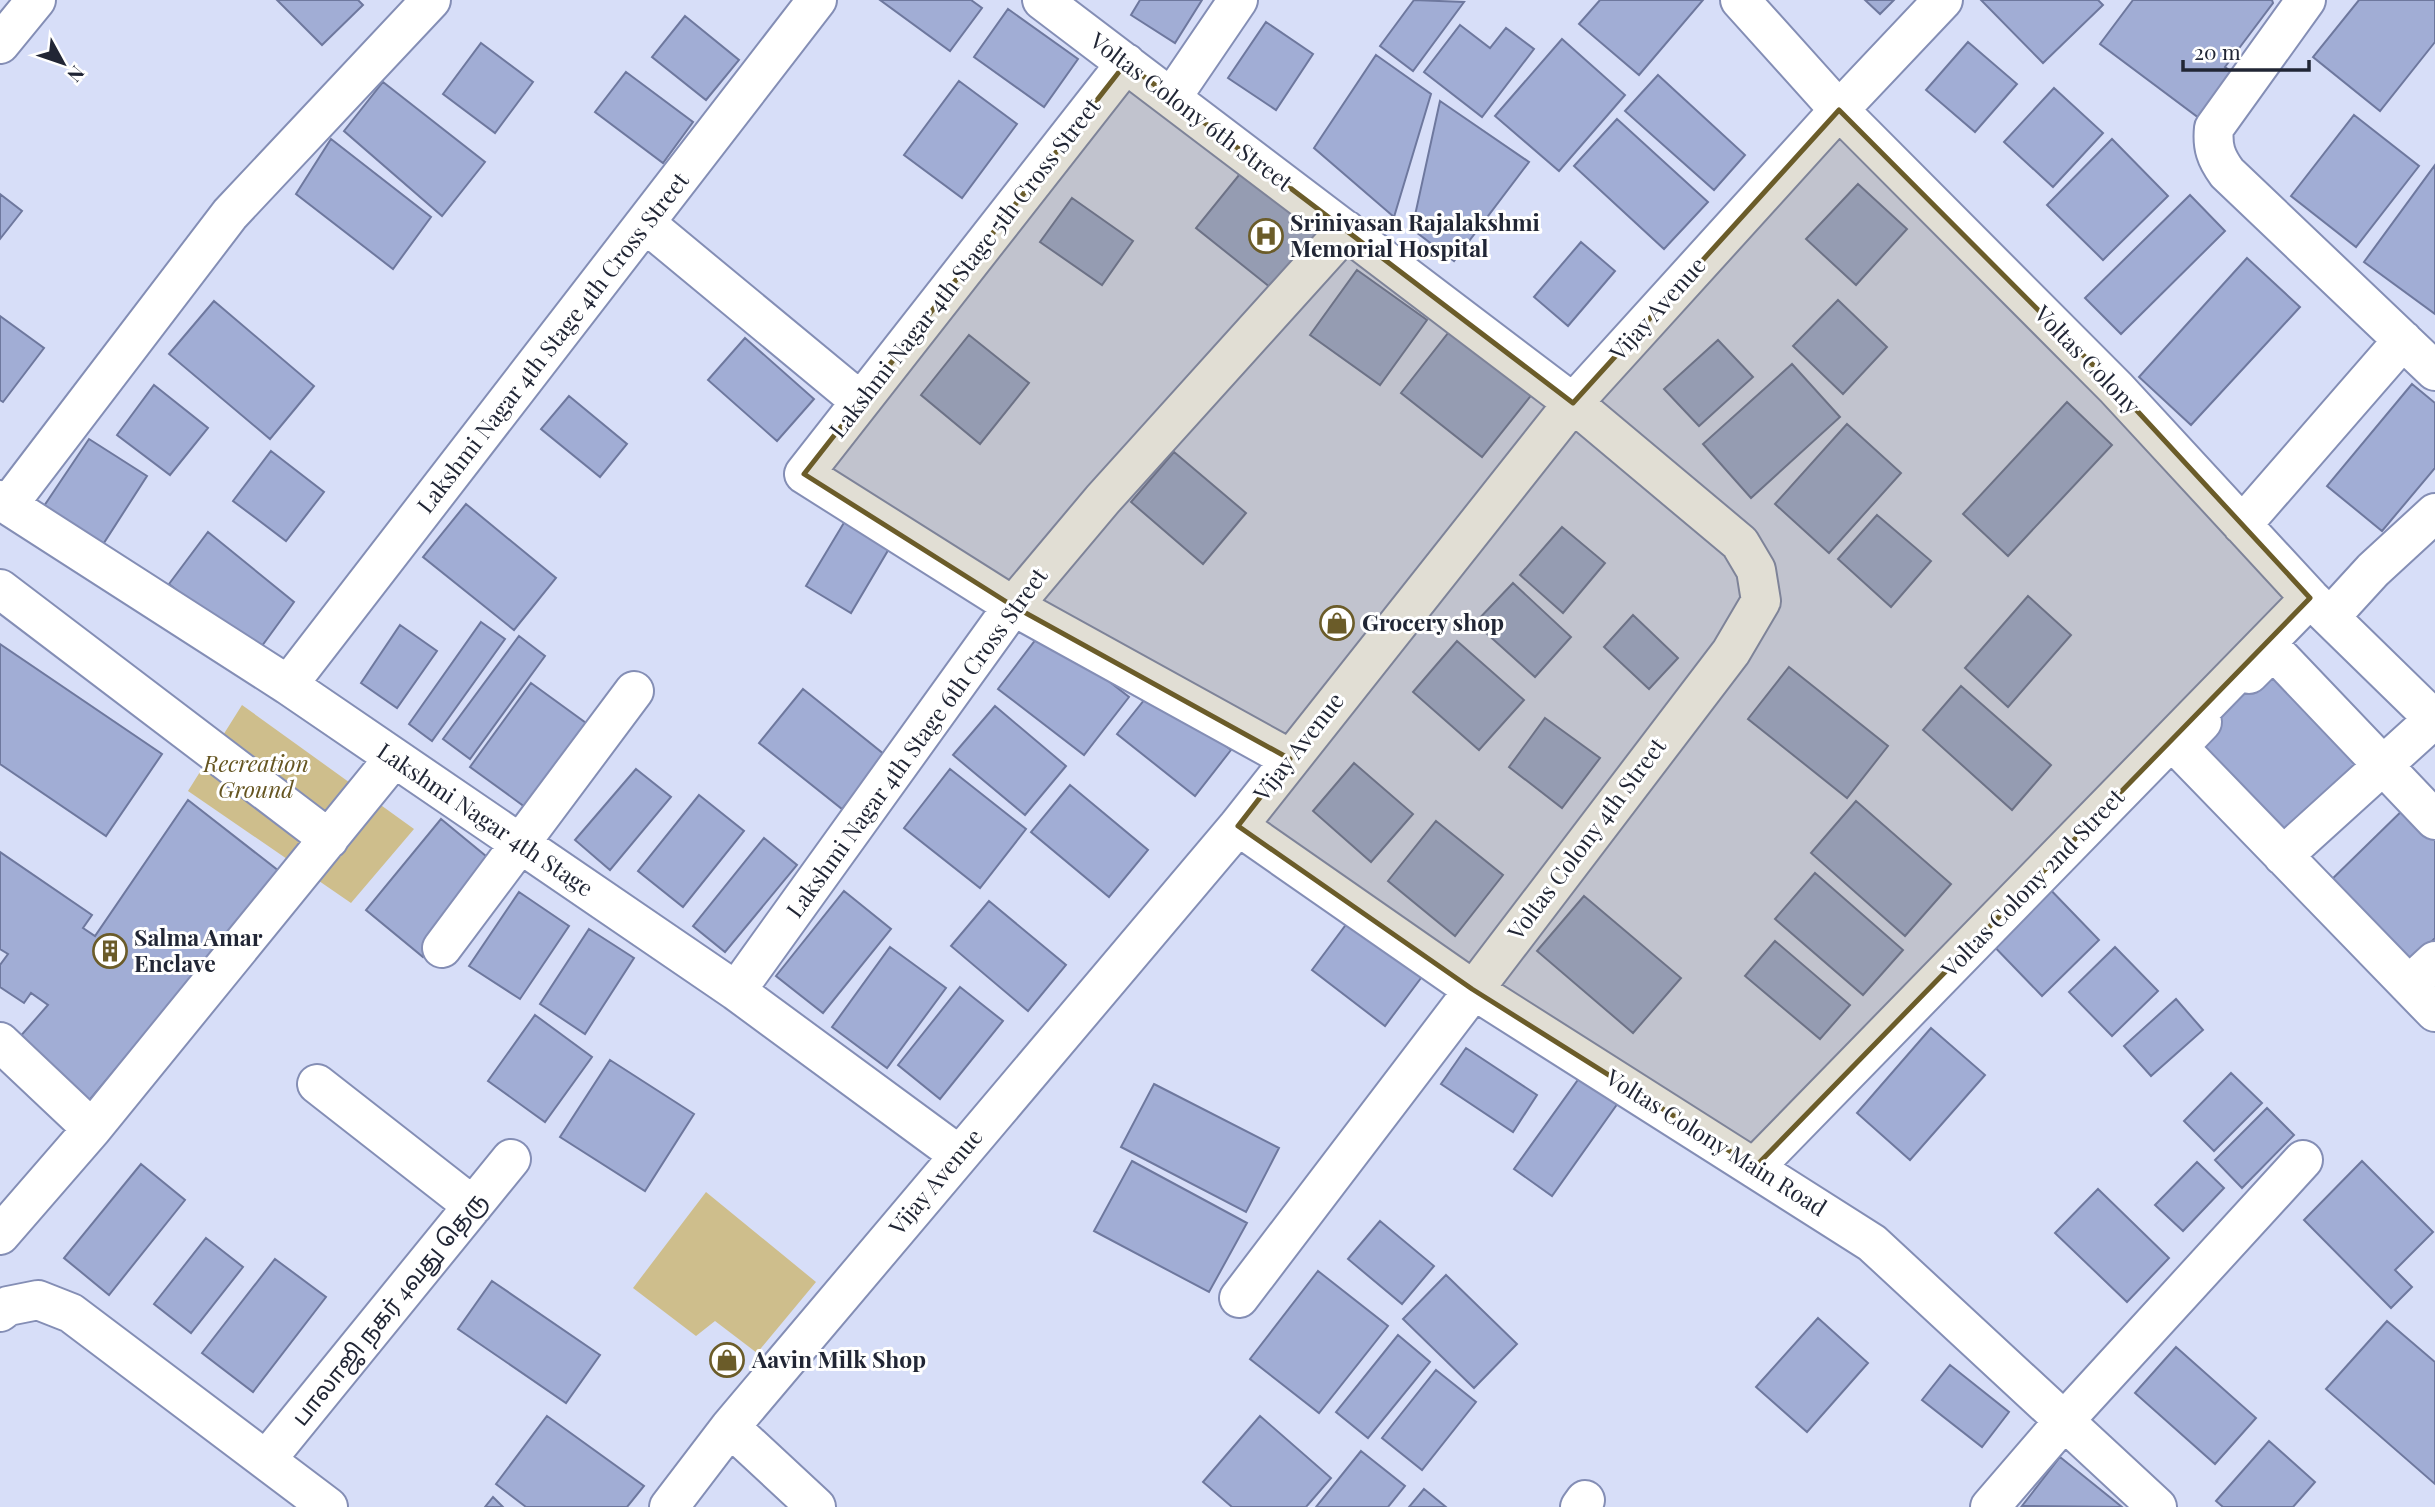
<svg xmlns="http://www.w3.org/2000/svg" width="2435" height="1507" font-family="'Playfair Display','Noto Sans Tamil',serif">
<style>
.green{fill:#cebe8c}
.building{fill:#a1add5;stroke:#6e789e;stroke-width:2}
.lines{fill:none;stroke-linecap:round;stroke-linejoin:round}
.street-casing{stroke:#848eb5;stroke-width:42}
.street{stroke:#fff;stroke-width:38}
.marked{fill:#6b5c29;fill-opacity:0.2;stroke:#6b5c29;stroke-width:5;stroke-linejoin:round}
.labels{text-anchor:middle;stroke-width:6;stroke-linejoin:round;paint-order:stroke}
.street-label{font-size:23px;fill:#212635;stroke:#fff}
.poi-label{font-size:23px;font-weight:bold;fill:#212635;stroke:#fff;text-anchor:start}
.park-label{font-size:23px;font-style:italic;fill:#655521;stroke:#fff}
</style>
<rect width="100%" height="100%" fill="#d7def8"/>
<!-- green -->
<path class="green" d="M242,705L414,829L351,903L188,791Z
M706,1192L816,1282L757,1353L715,1321L696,1336L633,1288Z"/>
<!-- building -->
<path class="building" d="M277,0H358L363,5L322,45Z
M880,0H971L982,8L950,51Z
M1140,0H1202L1175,43L1131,15Z
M1414,0L1464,2L1413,71L1380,46Z
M1600,0H1703L1639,75L1579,24Z
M1865,0H1894L1880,14Z
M1981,0H2098L2103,5L2043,63Z
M2133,0H2272L2273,3L2225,67L2237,76L2203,121L2100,44Z
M2359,0H2435V42L2380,111L2313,57Z
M1008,9L1078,59L1044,107L974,57Z
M685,16L739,60L706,100L652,57Z
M1266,22L1313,54L1276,110L1228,78Z
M1460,25L1490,48L1506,28L1534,49L1482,117L1424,72Z
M1562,39L1625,95L1559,171L1495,116Z
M1968,42L2017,84L1975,132L1926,90Z
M481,43L533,82L495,133L443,94Z
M1376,55L1431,94L1394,217L1314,148Z
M626,72L693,122L663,163L595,112Z
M1658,75L1745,155L1714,190L1625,111Z
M959,81L1017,124L962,198L904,155Z
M383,82L485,162L442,216L344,131Z
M2054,88L2103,133L2053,187L2004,142Z
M1440,101L1529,162L1454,261L1412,229Z
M2354,115L2419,166L2356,247L2291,196Z
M1617,119L1708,202L1664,249L1574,166Z
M331,139L431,217L393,269L296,194Z
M2112,139L2168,196L2103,260L2047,205Z
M1248,164L1328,228L1276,292L1196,228Z
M2435,165V314L2364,262Z
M1858,184L1907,229L1856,285L1806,239Z
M0,194L22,211L0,239Z
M2190,195L2225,231L2121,334L2085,298Z
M1072,198L1133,241L1102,285L1040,242Z
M1581,242L1615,271L1568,326L1534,297Z
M2247,258L2300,307L2191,425L2139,377Z
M1357,270L1427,320L1380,385L1310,335Z
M1838,300L1887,347L1843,394L1793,346Z
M214,301L314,386L270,439L169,354Z
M0,316L44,348L3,402L0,400Z
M1456,323L1537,388L1482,457L1401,393Z
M969,335L1029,383L980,444L921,395Z
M745,338L814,399L777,441L708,380Z
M1718,340L1753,377L1699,426L1664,389Z
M1792,364L1840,417L1751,498L1703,444Z
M2412,384L2435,403V468L2382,531L2327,486Z
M154,385L208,428L170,475L117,435Z
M569,396L627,444L600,477L541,429Z
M2067,402L2112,445L2008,556L1963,514Z
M1847,424L1901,473L1829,553L1775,504Z
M89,439L147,476L100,549L42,509Z
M271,451L324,492L286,541L233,501Z
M1174,452L1246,513L1203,564L1131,502Z
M466,504L556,578L514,630L423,557Z
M1877,515L1931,561L1891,607L1838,559Z
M845,521L890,547L851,613L806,586Z
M1562,527L1605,563L1563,613L1520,575Z
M208,532L294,602L256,654L169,584Z
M1513,583L1571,637L1535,677L1475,623Z
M2028,596L2071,635L2008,707L1965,668Z
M1633,615L1678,658L1649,689L1604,647Z
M481,622L505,639L432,741L409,724Z
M400,625L437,651L397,708L361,683Z
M1043,630L1129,697L1084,755L998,689Z
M519,636L545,656L470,759L443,739Z
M1457,641L1524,700L1479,750L1413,692Z
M0,644L162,754L106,836L0,764Z
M2276,660L2367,754L2279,840L2188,746Z
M1789,667L1888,746L1847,798L1748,719Z
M531,683L586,723L525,807L470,767Z
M1961,686L2051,765L2012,810L1923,730Z
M803,689L885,755L842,809L759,743Z
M1153,689L1231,750L1195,796L1117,734Z
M995,706L1066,766L1025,815L953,755Z
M1545,718L1600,758L1562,808L1509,767Z
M1354,763L1413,814L1371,862L1313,811Z
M636,769L671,797L610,870L575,840Z
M950,769L1026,829L980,888L904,828Z
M1070,785L1148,850L1109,897L1031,832Z
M699,795L744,831L683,907L638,871Z
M188,800L284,875L164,1011L87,1103L18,1039L48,1005L31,993L24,1003L0,987V965L8,954L0,949V852L92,915L83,928L95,936Z
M1856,801L1951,884L1905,936L1811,853Z
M2410,803L2435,828V938L2407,966L2327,884Z
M441,819L498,866L423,957L366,910Z
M1436,821L1503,875L1455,936L1388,881Z
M764,838L797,865L725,952L693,926Z
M1815,873L1903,950L1863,995L1775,919Z
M2043,882L2099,940L2042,996L1985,937Z
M844,891L891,929L823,1013L776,976Z
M519,892L569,926L520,999L469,966Z
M1584,896L1681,978L1633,1033L1537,951Z
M989,901L1066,965L1028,1011L951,946Z
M1351,918L1424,974L1385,1026L1312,970Z
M589,929L634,958L585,1034L540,1004Z
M1775,941L1850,1005L1820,1039L1745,976Z
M890,947L946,988L887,1068L832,1027Z
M2115,947L2158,991L2112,1036L2069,992Z
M960,987L1003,1021L940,1099L898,1065Z
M2176,999L2203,1030L2151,1076L2124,1046Z
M535,1015L592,1057L545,1122L488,1081Z
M1931,1028L1985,1075L1910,1160L1857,1113Z
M1466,1048L1537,1095L1513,1132L1441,1084Z
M610,1060L694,1114L645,1191L560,1137Z
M2231,1073L2262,1103L2214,1151L2184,1121Z
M1580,1077L1618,1103L1552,1196L1514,1169Z
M1154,1084L1279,1148L1246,1212L1121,1147Z
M2267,1108L2294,1135L2242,1188L2215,1160Z
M1132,1161L1247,1223L1209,1292L1094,1231Z
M2362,1161L2433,1232L2395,1270L2412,1287L2391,1308L2304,1220Z
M2197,1162L2224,1188L2183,1231L2155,1205Z
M141,1164L185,1200L109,1295L64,1258Z
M2098,1189L2169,1258L2127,1302L2055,1233Z
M1380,1221L1434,1266L1402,1304L1348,1259Z
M206,1238L243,1267L191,1333L154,1304Z
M275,1259L326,1297L253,1392L202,1353Z
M1318,1271L1388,1326L1319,1413L1250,1359Z
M1446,1275L1517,1344L1474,1388L1403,1319Z
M492,1281L600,1355L566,1403L458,1329Z
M1818,1318L1868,1363L1807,1432L1756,1387Z
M2387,1321L2435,1362V1484L2326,1389Z
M1398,1335L1430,1362L1368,1438L1336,1412Z
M2176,1347L2256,1418L2215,1464L2135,1393Z
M1950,1365L2009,1412L1982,1447L1922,1400Z
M1436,1370L1476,1402L1422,1470L1382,1438Z
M547,1416L644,1486L627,1507H526L496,1484Z
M1260,1416L1331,1478L1306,1507H1232L1203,1482Z
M2269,1441L2315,1482L2293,1507H2223L2216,1501Z
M1361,1451L1405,1486L1388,1507H1316Z
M2060,1457L2122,1507L2022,1506Z
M1424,1489L1446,1507H1409Z
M493,1497L503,1507H485Z"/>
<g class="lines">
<!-- street casing -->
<g class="street-casing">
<path id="street" d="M1042,0L1573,403L1740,543L1756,570L1761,601L1731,652L1239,1298
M1740,0L1839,110L2116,388L2310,598L2435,720
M2306,0L2214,128C2212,147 2216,158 2227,173L2435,371
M0,44L36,0
M1126,63L804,474L1013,606L1290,759
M1172,97L1238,0
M645,223L860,401
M0,500L288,685L736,991L959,1155
M8,505L230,214L431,0
M2242,525L2403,340
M0,589L329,839
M2330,617L2373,570L2435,513
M2249,674L2273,650L2435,820
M288,685L817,0
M2202,722L2178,747L2435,1012
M1238,826L1472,989L1872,1243L2157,1507
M2283,856L2434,719
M442,948L634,691
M2409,985L2435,961
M736,991L1013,606L1103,499L1346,230
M0,1042L92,1129L0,1235
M317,1084L473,1206
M92,1129L394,758
M1755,1167L2310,598
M0,1312L8,1306L38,1300L71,1313L328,1507
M730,1427L816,1507
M266,1460L511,1159
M669,1507L730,1427L1238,826L1573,403L1839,110L1943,0
M1580,1507L1585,1500
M1990,1507L2064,1421L2303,1160"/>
</g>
<!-- street -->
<use href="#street" class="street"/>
</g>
<!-- marked area -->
<path class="marked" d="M1126,63L1573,403L1839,110L2116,388L2310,598L1755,1167L1472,989L1238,826L1290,759L1013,606L804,474Z"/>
<!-- icons -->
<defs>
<g id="hospital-ring" transform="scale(1.75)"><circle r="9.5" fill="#fff" stroke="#6b5c29" stroke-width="1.5"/><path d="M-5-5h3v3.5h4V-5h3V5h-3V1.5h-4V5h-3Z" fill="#6b5c29"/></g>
<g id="shop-ring" transform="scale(1.75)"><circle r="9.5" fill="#fff" stroke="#6b5c29" stroke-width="1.5"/><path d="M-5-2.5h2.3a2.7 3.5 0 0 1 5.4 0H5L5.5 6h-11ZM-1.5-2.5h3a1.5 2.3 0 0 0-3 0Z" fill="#6b5c29"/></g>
<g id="building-ring" transform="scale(1.75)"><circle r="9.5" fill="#fff" stroke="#6b5c29" stroke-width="1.5"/><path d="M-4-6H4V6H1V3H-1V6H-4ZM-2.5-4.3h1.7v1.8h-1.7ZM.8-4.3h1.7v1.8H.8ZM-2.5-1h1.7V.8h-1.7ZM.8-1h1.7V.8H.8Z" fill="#6b5c29"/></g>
</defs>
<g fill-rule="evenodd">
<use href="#hospital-ring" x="1266" y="236"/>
<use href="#shop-ring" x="1337" y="623"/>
<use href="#building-ring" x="110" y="951"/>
<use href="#shop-ring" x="727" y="1360"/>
</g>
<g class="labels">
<!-- street labels -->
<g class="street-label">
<text transform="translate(1191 112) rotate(37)" y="8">Voltas Colony 6th Street</text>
<text transform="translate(965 268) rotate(-52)" y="8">Lakshmi Nagar 4th Stage 5th Cross Street</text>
<text transform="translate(1658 309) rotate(-48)" y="8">Vijay Avenue</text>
<text transform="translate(553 343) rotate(-52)" y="8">Lakshmi Nagar 4th Stage 4th Cross Street</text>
<text transform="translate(2087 360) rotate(46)" y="8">Voltas Colony</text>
<text transform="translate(917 743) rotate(-54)" y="8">Lakshmi Nagar 4th Stage 6th Cross Street</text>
<text transform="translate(1299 747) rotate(-52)" y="8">Vijay Avenue</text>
<text transform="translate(485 820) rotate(34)" y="8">Lakshmi Nagar 4th Stage</text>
<text transform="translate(1587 839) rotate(-53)" y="8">Voltas Colony 4th Street</text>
<text transform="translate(2033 883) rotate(-46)" y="8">Voltas Colony 2nd Street</text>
<text transform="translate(1716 1143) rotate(32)" y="8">Voltas Colony Main Road</text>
<text transform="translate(936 1182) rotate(-50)" y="8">Vijay Avenue</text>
<text transform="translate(389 1309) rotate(-51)" y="8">பாலாஜி நகர் 4வது தெரு</text>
</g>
<!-- poi labels -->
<g class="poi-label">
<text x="1290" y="231">Srinivasan Rajalakshmi<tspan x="1290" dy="26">Memorial Hospital</tspan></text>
<text x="1362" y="631">Grocery shop</text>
<text x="134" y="946">Salma Amar<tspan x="134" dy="26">Enclave</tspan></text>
<text x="752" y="1368">Aavin Milk Shop</text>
</g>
<!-- park labels -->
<g class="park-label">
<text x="256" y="772">Recreation<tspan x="256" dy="26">Ground</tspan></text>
</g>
</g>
<!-- north arrow -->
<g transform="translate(63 63) rotate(130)" stroke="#ffffff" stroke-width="5" paint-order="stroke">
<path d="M0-5L12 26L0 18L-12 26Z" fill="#212635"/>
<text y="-10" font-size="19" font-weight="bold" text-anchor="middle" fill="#212635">N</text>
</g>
<!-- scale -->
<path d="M2183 60v10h126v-10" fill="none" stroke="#212635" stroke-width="3.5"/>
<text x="2194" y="60" font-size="21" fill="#212635" stroke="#ffffff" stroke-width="5" paint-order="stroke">20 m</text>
</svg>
